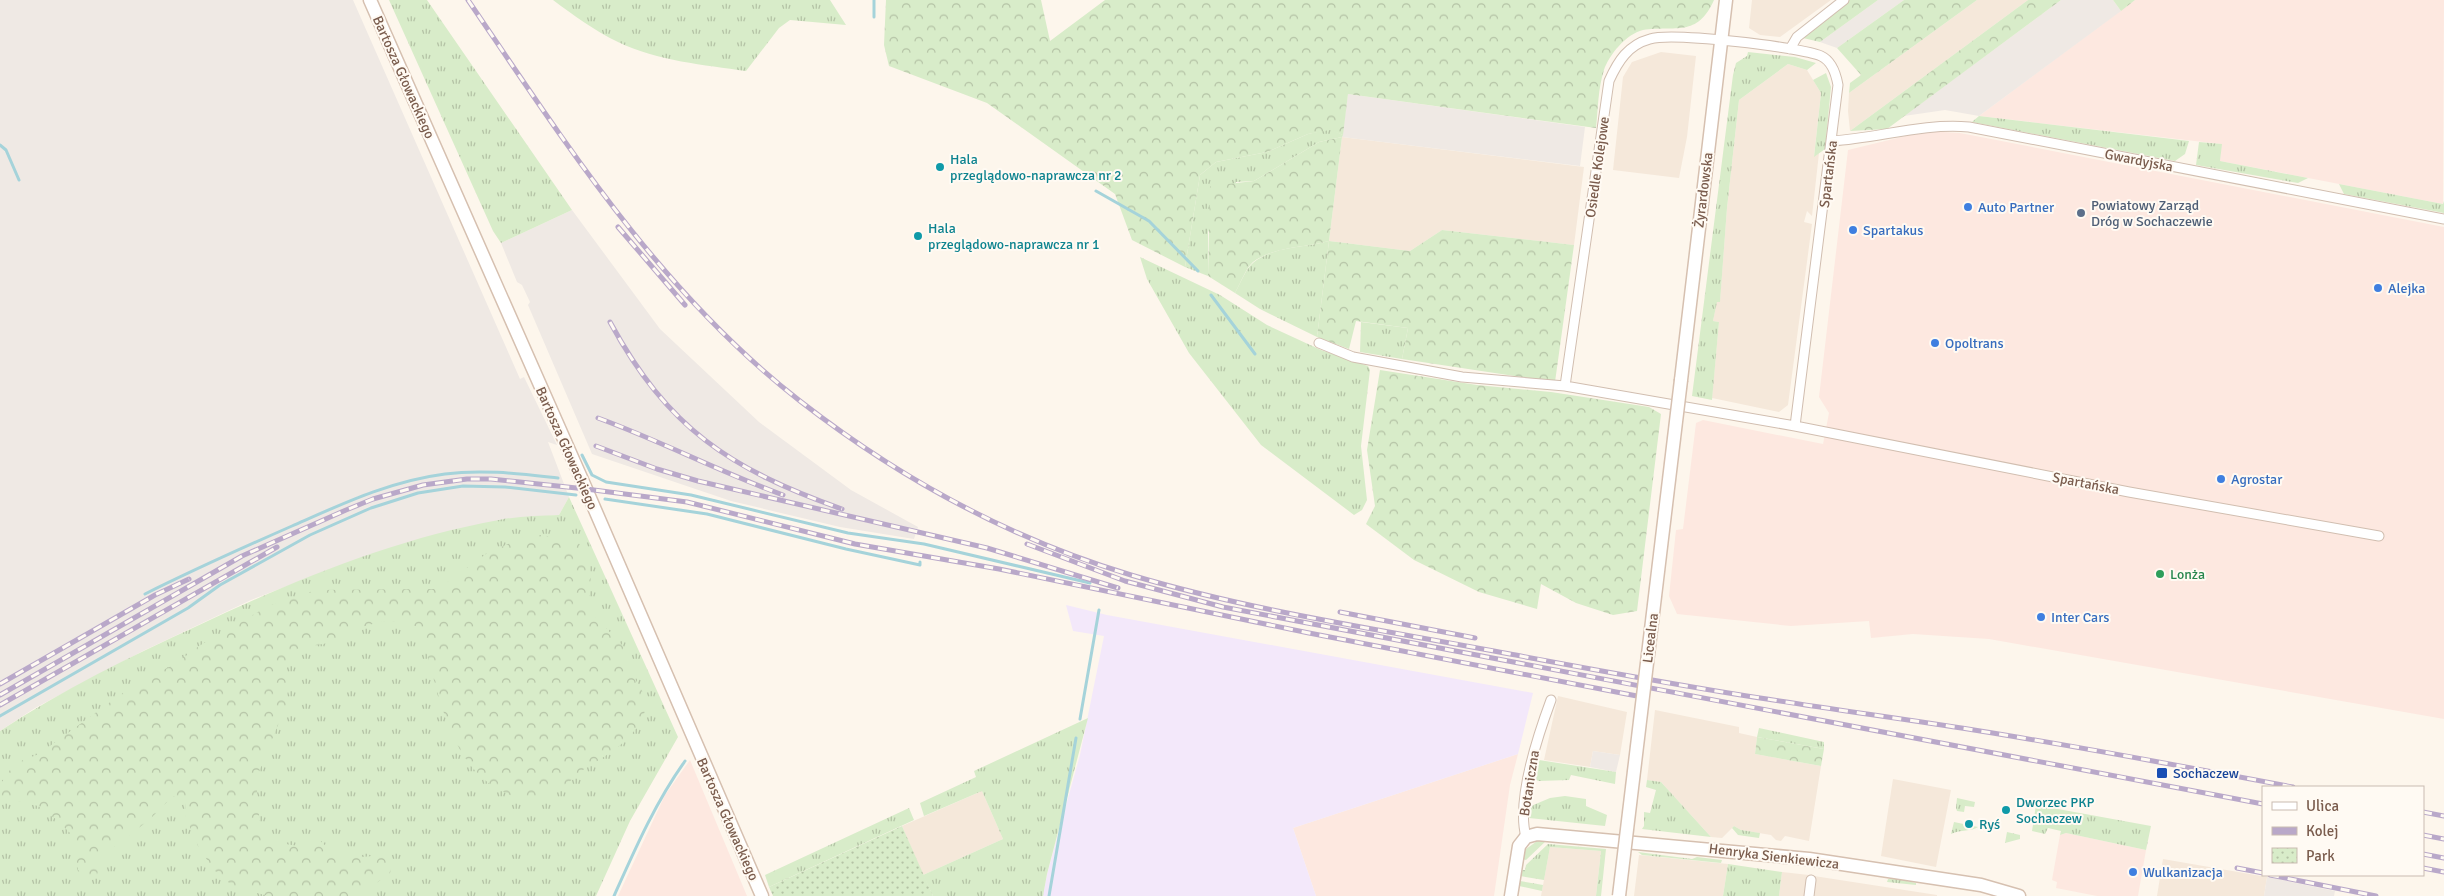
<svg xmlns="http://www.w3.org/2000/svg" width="2444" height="896" font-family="Signika,sans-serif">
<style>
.residential{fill:#f5e8da}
.commercial{fill:#fde8e0}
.industrial{fill:#efe9e4}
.education{fill:#f3e8fa}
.grass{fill:url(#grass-tufts)}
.forest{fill:url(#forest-crowns)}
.park{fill:url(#park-dots)}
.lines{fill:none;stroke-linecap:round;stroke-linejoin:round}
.stream{stroke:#a5d3da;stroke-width:3}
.street-casing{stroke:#d1beb0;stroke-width:11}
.secondary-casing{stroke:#d6c0b0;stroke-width:15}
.street{stroke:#fff;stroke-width:9}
.secondary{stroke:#fff;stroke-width:12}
.rail-casing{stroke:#b9a8c9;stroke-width:5}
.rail{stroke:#fffaf3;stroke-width:3;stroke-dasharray:9;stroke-linecap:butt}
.secondary-bridge-casing{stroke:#d6c0b0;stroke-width:15;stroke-linecap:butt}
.secondary-bridge{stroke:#fff;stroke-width:12}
.culture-dot{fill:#0f9aa8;stroke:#fffaf3;stroke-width:2}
.shop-dot{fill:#3f7fe0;stroke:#fffaf3;stroke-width:2}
.service-dot{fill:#5c6f8a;stroke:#fffaf3;stroke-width:2}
.leisure-dot{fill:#2e9e5b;stroke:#fffaf3;stroke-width:2}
.transit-dot{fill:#1a4fb4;stroke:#fffaf3;stroke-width:2}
.labels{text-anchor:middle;stroke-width:4;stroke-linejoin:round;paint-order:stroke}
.street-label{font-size:14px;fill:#7a5c4d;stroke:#fffaf3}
.culture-label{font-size:14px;fill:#0d838f;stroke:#fffaf3;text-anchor:start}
.service-label{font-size:14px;fill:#4e5e75;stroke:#fffaf3;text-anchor:start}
.shop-label{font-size:14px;fill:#366cbe;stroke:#fffaf3;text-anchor:start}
.leisure-label{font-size:14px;fill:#27864d;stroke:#fffaf3;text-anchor:start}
.transit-label{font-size:14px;fill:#164399;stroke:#fffaf3;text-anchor:start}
</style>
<defs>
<pattern id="grass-tufts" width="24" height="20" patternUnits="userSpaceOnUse" patternTransform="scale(1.25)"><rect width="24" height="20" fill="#d8ecc9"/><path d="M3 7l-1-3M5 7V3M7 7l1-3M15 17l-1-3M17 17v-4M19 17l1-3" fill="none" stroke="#b4c2a5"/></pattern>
<pattern id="forest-crowns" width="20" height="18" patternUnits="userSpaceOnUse" patternTransform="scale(1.25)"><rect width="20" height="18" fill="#d8ecc9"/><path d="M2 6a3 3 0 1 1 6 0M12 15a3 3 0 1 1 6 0" fill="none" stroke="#b4c2a5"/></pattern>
<pattern id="park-dots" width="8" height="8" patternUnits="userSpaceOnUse" patternTransform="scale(1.25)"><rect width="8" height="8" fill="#d8ecc9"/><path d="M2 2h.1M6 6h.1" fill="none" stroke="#b4c2a5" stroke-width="1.8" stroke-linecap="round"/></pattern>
</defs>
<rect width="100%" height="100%" fill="#fdf6ec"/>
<!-- residential -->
<path class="residential" d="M1752,0H1831L1780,37L1760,35L1749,28Z
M1977,0H2028L1850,131L1848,111L1849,93Z
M1661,52L1696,56L1687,137L1679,178L1613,170L1623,77L1632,62Z
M1788,64L1807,70L1821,93L1814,156L1819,153L1812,216L1807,211L1804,222L1812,224L1788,405L1779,412L1712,398L1719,322L1713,321L1717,301H1720L1727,208L1739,100Z
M1342,137L1584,167L1574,245L1442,230L1410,251L1329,241Z
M1558,696L1627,712L1620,755L1593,751L1590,767L1544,760Z
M1655,710L1739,727V733L1757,737L1755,754L1821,766L1809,841L1785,836L1781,841L1776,840L1771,835L1741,830L1734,826L1722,838L1711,837L1661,782L1647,780Z
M1893,779L1951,790L1936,867L1881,856Z
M982,791L1003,839L923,875L902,826Z
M1550,847L1601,851L1596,896H1541Z
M1639,855L1728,864L1723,896H1634Z
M2163,859L2267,877L2264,896H2157Z
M1782,872L1809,875L1806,896H1779Z
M1814,876L1937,895V896H1811Z"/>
<!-- commercial -->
<path class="commercial" d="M2135,0H2444L2443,204L2220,161L2221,144L1979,116Z
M1926,131L1960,133L2444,227V719L1989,639L1913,634L1871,638L1869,621L1791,626L1677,614L1669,596L1676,530L1683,529L1696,423L1703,420L1823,444L1829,413L1819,397L1848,150Z
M1518,754L1510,785L1494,896H1316L1293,828Z
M690,760L747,896H618L665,795Z
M2066,833L2146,850L2138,896H2097L2056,888L2057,882L2052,880L2060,835Z"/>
<!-- industrial -->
<path class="industrial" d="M0,0H353L520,379L524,377L557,445L548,442L569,497L559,515L500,520L290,585L251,600L143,651L35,708L0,731Z
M1878,0H1904L1837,48L1820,42Z
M2061,0H2113L2121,11L1979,116L1945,110L1904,116Z
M1348,94L1585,127L1580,166L1342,137Z
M572,210L660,329L759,422L851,490L918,527L914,539L840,527L731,501L592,454L528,305L530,302L522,285L517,282L501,243Z
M1593,751L1620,755L1616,772L1590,767Z
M2267,877L2335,891L2334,896H2264Z"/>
<!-- education -->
<path class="education" d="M1066,605L1107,615L1533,693L1518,754L1293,828L1316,896H1043L1047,874L1080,755L1104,636L1073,631Z"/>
<!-- grass -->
<path class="grass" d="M389,0H427L572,210L501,243L493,231Z
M553,0H830L846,25L790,20L779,28L746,71C704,65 658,61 618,42C595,31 573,15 553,0Z
M1748,52L1795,57L1816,63L1807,70L1788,64L1739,100L1727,208L1720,302H1717L1713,321L1719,322L1712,400L1692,396L1733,75L1736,63L1747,56Z
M1826,73L1831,87L1825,149L1814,157L1821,93L1813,80Z
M1979,116L2189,141L2185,154L2175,161L1972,122Z
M1330,129L1343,135L1342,137L1319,142L1254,181L1236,182L1208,232V276L1185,267L1200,175L1216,162L1267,152L1308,134Z
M2199,142L2222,144L2220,161L2308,178L2298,183L2196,165Z
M2339,184L2443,204L2444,201V213L2344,194Z
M1329,241L1317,337L1260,309L1235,293C1240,284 1246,268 1254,262C1275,246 1304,248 1329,241Z
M1140,257L1220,295L1267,325L1321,350L1368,366L1370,370L1361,446L1367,500L1362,510L1354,515L1261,445L1189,353L1147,279Z
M1361,322L1408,328L1402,359L1360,352Z
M569,497L678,737L630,821L596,896H0V731C62,690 129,657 197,626C293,581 393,539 499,520C518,516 539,516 559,515Z
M1088,718L1047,874L1043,896H933L923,875L1003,839L982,791L924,816L920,803L976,777L974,771Z
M1759,728L1824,742V749L1757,737Z
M1539,760L1616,772L1615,784L1571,775L1569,780L1538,781L1535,778Z
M1647,780L1661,782L1711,837L1642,829L1644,826V812L1650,813L1656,790L1646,787Z
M1565,796L1586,799V806L1607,815L1605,826L1529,818L1531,806L1550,798Z
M1957,798L1975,802L1974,807L1965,806L1964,812L1957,811L1956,808Z
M2036,805L2151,826L2146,850L2066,833L2060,835L2061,831L2048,828L2045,834L2032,831Z
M909,808L914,820L769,887L765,875Z
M1954,822L1978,827C1971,832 1961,829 1951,834Z
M1734,826L1741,830L1760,833L1759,838L1738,835L1732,828Z
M2007,832L2020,835V839L2005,843Z
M1540,839L1547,840L1526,860L1522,859L1526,849Z
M1548,844L1606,849L1601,896H1596L1601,851L1550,847L1544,880L1520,876L1521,870H1525L1526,865Z
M1638,852L1692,859L1697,857L1722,860L1721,863L1642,855Z
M1728,864L1782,872L1779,896H1723Z
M1892,878L1916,883V885L1887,882L1888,879Z
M1520,881L1543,885L1542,891L1519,886Z"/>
<!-- forest -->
<path class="forest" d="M886,0H1041L1050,41L1105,0H1714C1697,38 1676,25 1643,30C1626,34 1609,55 1604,70C1598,88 1598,109 1596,128L1348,94L1343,135L1330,130L1308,134L1267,152L1216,162L1200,175L1185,267L1132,240L1115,194L987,103L889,66L884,45Z
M1848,0H1878L1820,42L1803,38Z
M1904,0H1977L1849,93L1850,83L1861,75L1837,48Z
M2028,0H2061L1887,129L1850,131Z
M2113,0H2135L2121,11Z
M1342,137L1329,241L1410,251L1442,230L1574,245L1555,382L1402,359L1408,328L1356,321L1349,349L1317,337L1329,241C1304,248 1275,246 1253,262C1246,268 1240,284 1235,293L1208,276L1210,186L1254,181L1319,142Z
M1380,370L1477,385L1551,392L1649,407L1661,414L1637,611L1613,615L1576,603L1541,584L1537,609L1479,592L1414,560L1366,524L1375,506L1367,450Z
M542,535L578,542C596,570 590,578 588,609L623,646L625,662L647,699C646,730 614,752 590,765C581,770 574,779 566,784C557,789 540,797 531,798C518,800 509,795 498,789C444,759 438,680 418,627L401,621L380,622L358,628L333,642L297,649L288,663L285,677L289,681L286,705L256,779L260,827L278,843L306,847L315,836L328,848L349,858L385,855L392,864L390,873L359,896H269L234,887L214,870L199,848L186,818L185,800L173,796L149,820L101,857L97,875L85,876L78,870L73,836L57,820L38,806L18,801L0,802V785L9,771L21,761L39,754L124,692L147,678L175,664L199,646L270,605L316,590L438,589L486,554L525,536Z
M1757,737L1824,749L1821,766L1755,754Z"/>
<!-- park -->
<path class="park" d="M902,826L933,896H773L769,887Z"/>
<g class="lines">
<!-- stream -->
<path class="stream" d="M874,0V17
M0,145L6,150L19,180
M1096,191L1149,221L1198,271
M1211,295L1255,354
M582,455L592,475L606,482L691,495L848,533L924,544L1090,583
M605,499L707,514L846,549L920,565V562
M145,594C193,570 242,548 292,526C342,504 390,481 445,474C483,469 521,474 558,478
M0,716L188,608L220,585L310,535L371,508L418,493L463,486L505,487L576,495
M1080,719L1099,610
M614,896C635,849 655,803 685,761
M1049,896L1076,738"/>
<!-- street casing -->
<g class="street-casing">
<path id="street" d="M1790,49L1797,37L1844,0
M1832,141C1879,138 1922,123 1969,127L2444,219
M1319,343L1353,357L1462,377L1565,386L1795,426
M1565,386L1609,81C1618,61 1628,45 1650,39C1672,32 1800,47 1821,56C1832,61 1836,74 1838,85L1795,426L2129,492L2379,536
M1526,837C1516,800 1538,735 1551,700
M1809,896L1811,880"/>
</g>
<!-- secondary casing -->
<g class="secondary-casing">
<path id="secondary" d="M370,0L586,489L762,896
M1681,380L1726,0
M1511,896L1519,846L1526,837L1537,834L1809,859L1981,885L2019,896"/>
</g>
<!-- street -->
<use href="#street" class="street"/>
<!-- secondary -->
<use href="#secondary" class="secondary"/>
<!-- rail casing -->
<g class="rail-casing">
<path id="rail" d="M468,0C566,144 660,292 800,401C899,478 1011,539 1131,575C1255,612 1384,630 1510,654C1596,670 1681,686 1767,699C1836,710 1905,719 1974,730C2081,747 2187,767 2293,787
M618,227L685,305
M610,322C668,429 730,469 842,509
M598,418C661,441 720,472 783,495
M596,446L657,469L698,481L987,548L1118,588
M1027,544L1125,581L1223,607L2263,804
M1340,612L1475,638
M0,684L155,595L189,579
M0,695L242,556L346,510L373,499L423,485L467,479H491L586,489L687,502L855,544L999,569L1309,633L1637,696
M0,705L277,547
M2423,812L2444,816
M2423,835L2444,839
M2423,854L2444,858
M2237,868L2263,873
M2423,868L2444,872
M2270,875L2376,896"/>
</g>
<!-- rail -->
<use href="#rail" class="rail"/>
<!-- secondary-bridge casing -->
<g class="secondary-bridge-casing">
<path id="secondary-bridge" d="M1619,896L1681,380"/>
</g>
<!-- secondary-bridge -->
<use href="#secondary-bridge" class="secondary-bridge"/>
</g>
<!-- markers -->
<g class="culture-dot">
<circle cx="940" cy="167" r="5"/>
<circle cx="918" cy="236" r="5"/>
<circle cx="2006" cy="810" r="5"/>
<circle cx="1969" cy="824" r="5"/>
</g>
<g class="shop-dot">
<circle cx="1968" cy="207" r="5"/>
<circle cx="1853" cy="230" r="5"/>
<circle cx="2378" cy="288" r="5"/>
<circle cx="1935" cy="343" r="5"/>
<circle cx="2221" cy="479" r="5"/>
<circle cx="2041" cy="617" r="5"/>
<circle cx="2133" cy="872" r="5"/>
</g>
<circle class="service-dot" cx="2081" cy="213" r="5"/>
<circle class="leisure-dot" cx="2160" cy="574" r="5"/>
<rect class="transit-dot" x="2156" y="767" width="12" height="12" rx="2.5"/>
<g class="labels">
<!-- street labels -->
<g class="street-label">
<text transform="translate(404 77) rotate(66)" y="5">Bartosza Głowackiego</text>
<text transform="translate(2139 160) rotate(11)" y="5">Gwardyjska</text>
<text transform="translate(1597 167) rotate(-82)" y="5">Osiedle Kolejowe</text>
<text transform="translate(1828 174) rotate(-83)" y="5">Spartańska</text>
<text transform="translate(1703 190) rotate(-83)" y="5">Żyrardowska</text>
<text transform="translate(567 448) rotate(66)" y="5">Bartosza Głowackiego</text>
<text transform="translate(2086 483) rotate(11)" y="5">Spartańska</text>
<text transform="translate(1650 638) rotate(-83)" y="5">Licealna</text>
<text transform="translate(1529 783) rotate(-81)" y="5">Botaniczna</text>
<text transform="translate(728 819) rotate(66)" y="5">Bartosza Głowackiego</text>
<text transform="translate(1774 856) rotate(7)" y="5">Henryka Sienkiewicza</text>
</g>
<!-- culture labels -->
<g class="culture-label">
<text x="950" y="164">Hala<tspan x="950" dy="16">przeglądowo-naprawcza nr 2</tspan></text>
<text x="928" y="233">Hala<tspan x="928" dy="16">przeglądowo-naprawcza nr 1</tspan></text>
<text x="2016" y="807">Dworzec PKP<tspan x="2016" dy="16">Sochaczew</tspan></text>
<text x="1979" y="829">Ryś</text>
</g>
<!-- service labels -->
<g class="service-label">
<text x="2091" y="210">Powiatowy Zarząd<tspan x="2091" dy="16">Dróg w Sochaczewie</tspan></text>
</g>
<!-- shop labels -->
<g class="shop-label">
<text x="1978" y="212">Auto Partner</text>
<text x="1863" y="235">Spartakus</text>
<text x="2388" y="293">Alejka</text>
<text x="1945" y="348">Opoltrans</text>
<text x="2231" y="484">Agrostar</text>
<text x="2051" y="622">Inter Cars</text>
<text x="2143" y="877">Wulkanizacja</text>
</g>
<!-- leisure labels -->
<g class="leisure-label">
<text x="2170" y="579">Lonża</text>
</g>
<!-- transit labels -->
<g class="transit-label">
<text x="2173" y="778">Sochaczew</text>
</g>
</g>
<!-- legend -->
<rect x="2262" y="786" width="162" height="90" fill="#fffaf3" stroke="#cabbb1"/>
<rect x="2272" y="802" width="25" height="8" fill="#ffffff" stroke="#cabbb1"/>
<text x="2306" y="811" font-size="15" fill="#7a5c4d">Ulica</text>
<rect x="2272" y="827" width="25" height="8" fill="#b9a8c9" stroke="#cabbb1"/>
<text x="2306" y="836" font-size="15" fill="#7a5c4d">Kolej</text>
<rect x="2272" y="848" width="25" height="15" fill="url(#park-dots)" stroke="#cabbb1"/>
<text x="2306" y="861" font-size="15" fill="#7a5c4d">Park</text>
</svg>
